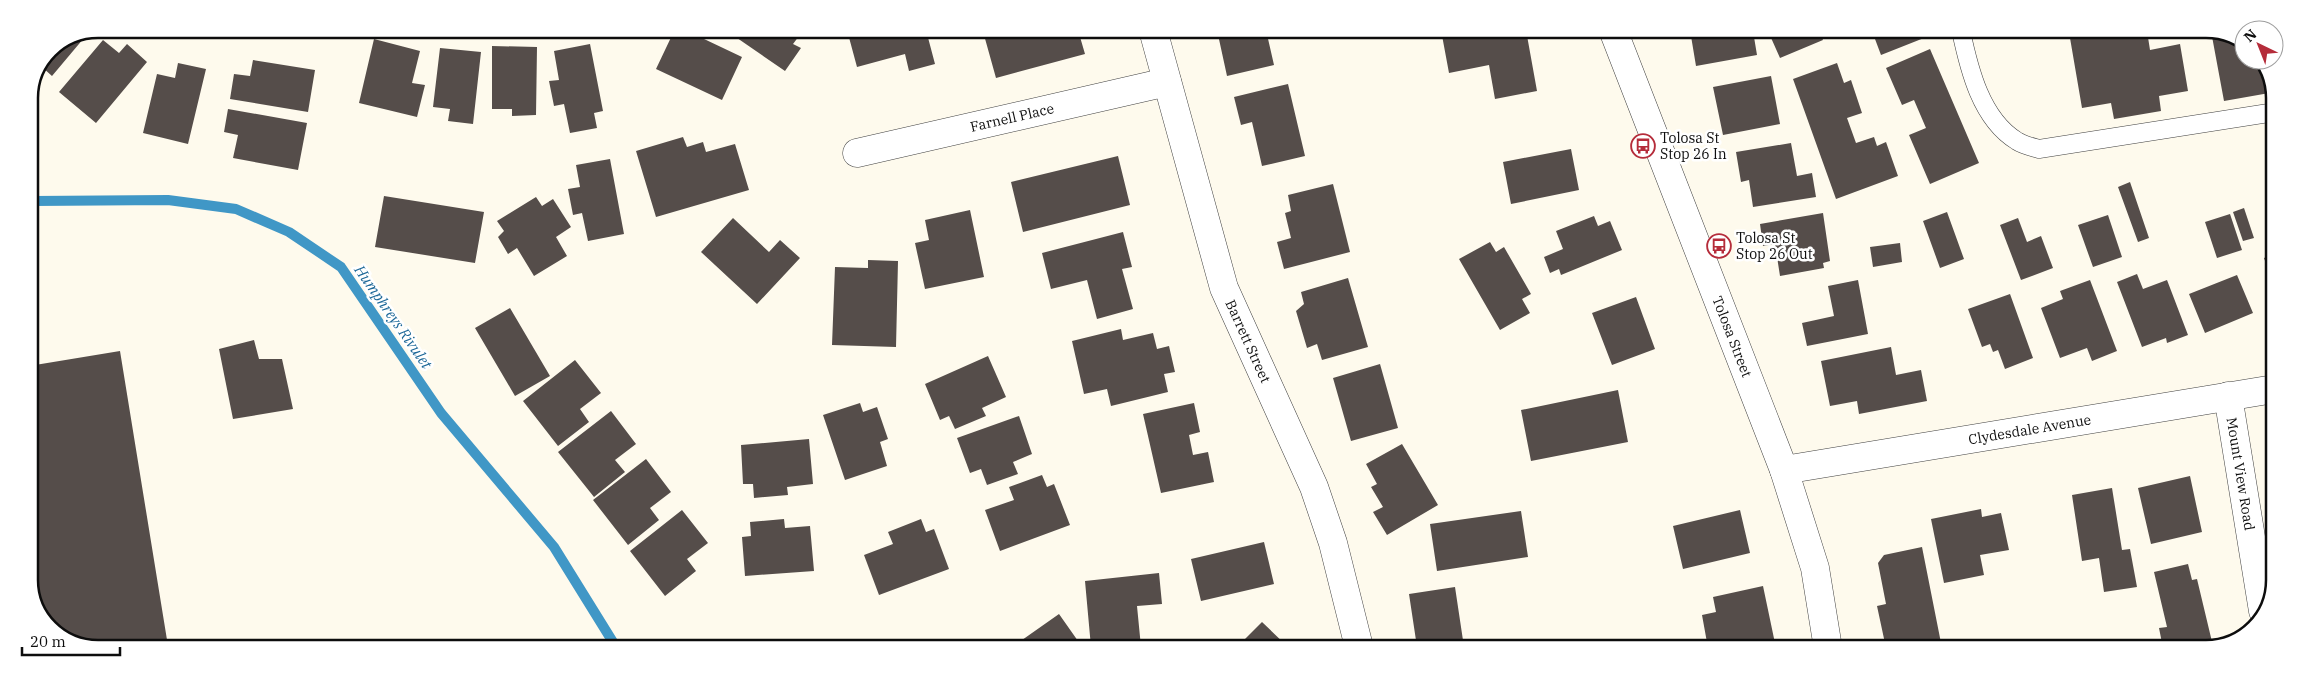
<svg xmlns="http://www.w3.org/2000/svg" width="2304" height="677" font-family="'IBM Plex Serif',serif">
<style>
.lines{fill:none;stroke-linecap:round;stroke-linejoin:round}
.stream{stroke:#4097c6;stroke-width:10}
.building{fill:#554d4a}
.service-casing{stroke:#404040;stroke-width:19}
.minor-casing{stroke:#404040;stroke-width:29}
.tertiary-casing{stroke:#404040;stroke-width:29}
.service{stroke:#fff;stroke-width:18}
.minor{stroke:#fff;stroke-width:28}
.tertiary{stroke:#fff;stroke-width:28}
.labels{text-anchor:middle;stroke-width:5;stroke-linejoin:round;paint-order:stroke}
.street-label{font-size:14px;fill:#0d0d0d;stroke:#fff}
.poi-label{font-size:14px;fill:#0d0d0d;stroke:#fff;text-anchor:start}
.water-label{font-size:15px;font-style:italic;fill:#1d6898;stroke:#fff}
.rim{fill:none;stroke:#0d0d0d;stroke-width:2.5}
</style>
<rect width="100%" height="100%" fill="#fefaed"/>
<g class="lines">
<!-- stream -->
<path class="stream" d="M29,198L33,201L168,200L236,209L289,232L341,267L441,413L554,547L616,647"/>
</g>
<!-- building -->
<path class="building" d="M675,29H683L742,57L722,100L656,69Z
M724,29L798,30L802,32L793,44L801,48L785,71Z
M847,30H926L935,64L909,71L905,54L857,67Z
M1003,30H1078L1085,54L996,78L984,35Z
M1217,30H1266L1274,65L1227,76Z
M1441,30H1526L1537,91L1495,99L1489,65L1449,73Z
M1690,30L1753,31L1757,55L1696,66Z
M1768,31H1819L1823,40L1780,58Z
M1872,31H1922L1924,38L1881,55Z
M1990,31H2016V32L1990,36Z
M2087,31H2147L2150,50L2180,44L2188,91L2159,96L2161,111L2114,119L2111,103L2082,108L2070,38L2087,35Z
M2211,31H2224L2244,44V60H2261L2275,92L2224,101Z
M89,32L52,76L42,67L49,49Z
M374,39L420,51L412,83L425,85L417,117L359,103Z
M103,40L119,53L127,44L147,62L96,123L59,92Z
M590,44L603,111L594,113L597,128L570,133L564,104L554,106L549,81L559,80L554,51Z
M492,46L537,47L536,115L512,116V109H492Z
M440,48L481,52L473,124L448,121L450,109L433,107Z
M1930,49L1979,163L1930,184L1909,135L1926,128L1914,100L1902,105L1886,68Z
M253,60L315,70L308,112L230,99L234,74L250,76Z
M178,63L206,69L188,144L143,133L157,74L175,78Z
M1837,63L1844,83L1851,80L1862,113L1847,118L1856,143L1874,137L1877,146L1886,142L1898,176L1836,199L1793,79Z
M1771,76L1780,124L1723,135L1713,87Z
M1288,84L1305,156L1262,166L1252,122L1241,125L1234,97Z
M228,109L307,123L298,170L233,158L238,135L224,132Z
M683,137L687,147L703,142L706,152L735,144L749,190L656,217L636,151Z
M1791,143L1797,176L1812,173L1816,197L1753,207L1749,180L1741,182L1736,152Z
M1571,149L1579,190L1511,204L1503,162Z
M1118,156L1130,205L1023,232L1011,182Z
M610,159L624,234L588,241L582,213L573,215L568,189L580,187L576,165Z
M2130,182L2149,238L2138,242L2118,187Z
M1333,184L1350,252L1284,269L1277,242L1291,238L1285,213L1291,211L1288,195Z
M384,196L484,212L475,263L375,247Z
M536,197L542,206L553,199L571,227L556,237L567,256L534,276L517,248L508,254L498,237L504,231L497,221Z
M2244,208L2254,238L2243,241L2233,212Z
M970,210L984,277L925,289L915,243L929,240L925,220Z
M1947,212L1964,259L1940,268L1923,221Z
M1823,213L1830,261L1823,263L1824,268L1780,276L1775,244L1763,246L1760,224Z
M2230,214L2242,250L2217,258L2205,222Z
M2108,215L2122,257L2093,267L2078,225Z
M1594,216L1598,226L1610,221L1622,250L1561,275L1559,269L1550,273L1544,257L1563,249L1556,231Z
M733,218L769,252L780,240L800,258L757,304L701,252Z
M2018,218L2027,242L2041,236L2053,268L2021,280L2000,225Z
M1123,232L1132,267L1122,269L1133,309L1097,319L1087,280L1051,289L1042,253Z
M1490,242L1496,252L1504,247L1531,294L1522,299L1530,313L1500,330L1459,259Z
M1900,243L1902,262L1873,267L1870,247Z
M2274,254V286L2264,258Z
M868,260L898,261L896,347L832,345L835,267L868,268Z
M2137,274L2143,289L2167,280L2188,335L2167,343L2166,338L2142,347L2117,282Z
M2237,275L2253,313L2205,333L2189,294Z
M1348,278L1368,347L1322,360L1317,344L1307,348L1296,311L1304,304L1301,292Z
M1858,280L1868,334L1807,346L1802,323L1834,316L1828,286Z
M2090,280L2117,351L2092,361L2087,348L2060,358L2041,308L2063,299L2060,291Z
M2010,294L2033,358L2005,369L1998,350L1993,352L1990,344L1982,347L1968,309Z
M1636,297L1655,349L1612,365L1592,313Z
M510,308L550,376L515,396L475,328Z
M1121,329L1123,340L1153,333L1157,349L1169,346L1175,372L1164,374L1168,392L1111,406L1107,389L1084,394L1072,341Z
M254,340L259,359H282L293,409L233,419L219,349Z
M1891,347L1896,375L1921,370L1927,401L1859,414L1857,401L1830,406L1821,361Z
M120,351L168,646H80L46,625L29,584V366Z
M988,356L1006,397L982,408L986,416L955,429L949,416L940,420L925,384Z
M575,360L601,393L580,409L589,422L558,446L523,401Z
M1380,364L1398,428L1351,441L1333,378Z
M1618,390L1628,442L1531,461L1521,410Z
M860,403L863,412L877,407L888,439L880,442L887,466L845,480L823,415Z
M1194,403L1200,432L1189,435L1193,455L1208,452L1214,482L1161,493L1143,414Z
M611,411L636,444L615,460L625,472L594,497L558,452Z
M1019,416L1032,454L1013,462L1018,474L987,485L981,469L970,473L957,438Z
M809,439L813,484L787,487L788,495L754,498L753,484H743L741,445Z
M1402,444L1438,505L1387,535L1373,512L1383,507L1371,487L1377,484L1366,464Z
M646,459L671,492L650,508L659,520L628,545L593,500Z
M1042,475L1047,487L1054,484L1070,525L1000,551L985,510L1014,500L1009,487Z
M2190,476L2202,532L2151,544L2138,488Z
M2112,488L2122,550L2130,549L2137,587L2104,592L2099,558L2082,561L2072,495Z
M1981,509L1982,517L2001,513L2009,550L1980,555L1984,575L1944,583L1931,519Z
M682,510L708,543L687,559L696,571L665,596L630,551Z
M1740,510L1750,553L1683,569L1673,526Z
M1521,511L1528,557L1437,571L1430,524Z
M784,519L785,528L810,526L814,571L745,576L742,537L751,536L750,522Z
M921,519L926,532L934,529L949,569L879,595L864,555L893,544L888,532Z
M1264,542L1274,584L1201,601L1191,559Z
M1922,547L1941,643L1919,648H1886L1877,606L1886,604L1878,563L1884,555Z
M2188,564L2192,580L2197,579L2213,646L2207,648H2163L2159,628L2167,627L2154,572Z
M1159,573L1162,604L1137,606L1141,647H1091L1085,581Z
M1763,586L1776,648H1708L1702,615L1716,612L1713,597Z
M1455,587L1464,647H1417L1409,594Z
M1059,614L1078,641L1069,647H1012Z
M1262,622L1288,647H1237Z
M1985,639L1987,648H1950L1949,647Z"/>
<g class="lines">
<!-- service casing -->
<g class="service-casing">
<path id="service" d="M1961,31C1969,69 1981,119 2017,141C2023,145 2032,147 2039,149L2275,112"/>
</g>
<!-- minor casing -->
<g class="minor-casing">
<g id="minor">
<path id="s1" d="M1153,30L1224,288L1314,487L1333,543L1359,647"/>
<path id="s2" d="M857,153L1167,82"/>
<path id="s3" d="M2228,396L2263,611"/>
<path id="s4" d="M1784,470L2274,389"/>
</g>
</g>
<!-- tertiary casing -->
<g class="tertiary-casing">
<g id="tertiary">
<path id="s5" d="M1613,30L1784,470L1815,568L1828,648"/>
</g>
</g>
<!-- service -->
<use href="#service" class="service"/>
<!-- minor -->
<use href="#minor" class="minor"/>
<!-- tertiary -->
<use href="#tertiary" class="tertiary"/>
</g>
<!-- icons -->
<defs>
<g id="bus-ring" transform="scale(1.25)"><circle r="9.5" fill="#fff" stroke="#b52c3a" stroke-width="1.5"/><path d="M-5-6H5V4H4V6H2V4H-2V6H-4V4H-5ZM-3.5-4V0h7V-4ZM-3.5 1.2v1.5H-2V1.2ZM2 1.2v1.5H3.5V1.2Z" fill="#b52c3a"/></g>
</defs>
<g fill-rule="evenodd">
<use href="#bus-ring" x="1643" y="146"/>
<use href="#bus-ring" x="1719" y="246"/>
</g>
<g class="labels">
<!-- street labels -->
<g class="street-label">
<text dy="5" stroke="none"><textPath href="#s2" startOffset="159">Farnell Place</textPath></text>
<text dy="5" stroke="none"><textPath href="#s5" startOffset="329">Tolosa Street</textPath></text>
<text dy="5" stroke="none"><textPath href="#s1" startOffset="326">Barrett Street</textPath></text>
<text dy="5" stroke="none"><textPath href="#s4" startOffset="249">Clydesdale Avenue</textPath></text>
<text dy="5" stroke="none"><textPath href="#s3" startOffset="79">Mount View Road</textPath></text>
</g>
<!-- poi labels -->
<g class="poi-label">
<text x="1660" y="143">Tolosa St<tspan x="1660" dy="16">Stop 26 In</tspan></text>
<text x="1736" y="243">Tolosa St<tspan x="1736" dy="16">Stop 26 Out</tspan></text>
</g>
<!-- water labels -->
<g class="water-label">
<text transform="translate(393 317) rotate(55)" y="5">Humphreys Rivulet</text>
</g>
</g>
<!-- crop -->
<path d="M0 0H2304V677H0ZM98 38H2206A60 60 0 0 1 2266 98V580A60 60 0 0 1 2206 640H98A60 60 0 0 1 38 580V98A60 60 0 0 1 98 38Z" fill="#fff" fill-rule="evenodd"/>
<path class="rim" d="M98 38H2206A60 60 0 0 1 2266 98V580A60 60 0 0 1 2206 640H98A60 60 0 0 1 38 580V98A60 60 0 0 1 98 38Z"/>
<!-- north arrow -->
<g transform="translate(2259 45) rotate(317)"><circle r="24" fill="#ffffff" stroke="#9e9e9e"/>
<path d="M0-4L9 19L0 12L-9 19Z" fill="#b52c3a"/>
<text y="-8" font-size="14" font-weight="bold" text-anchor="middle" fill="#0d0d0d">N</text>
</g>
<!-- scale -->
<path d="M22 647v8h98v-8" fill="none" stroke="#0d0d0d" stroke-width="2.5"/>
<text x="30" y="647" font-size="15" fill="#0d0d0d" stroke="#ffffff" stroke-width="4" paint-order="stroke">20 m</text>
</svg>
